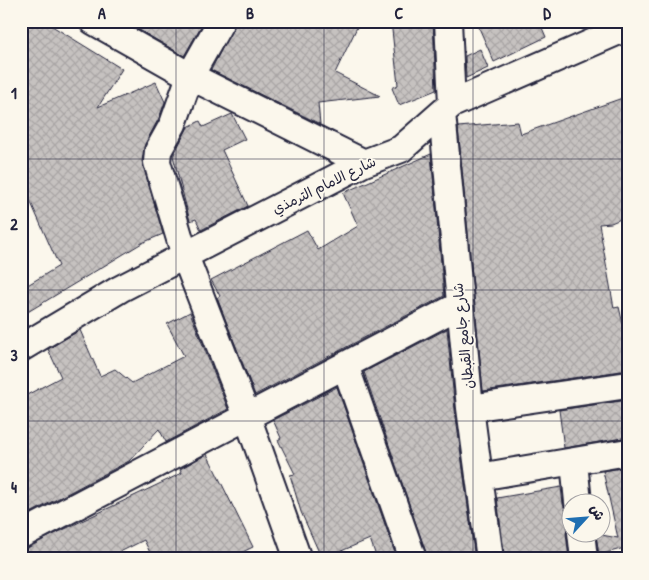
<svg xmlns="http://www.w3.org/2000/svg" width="649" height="580" font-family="'Patrick Hand','Playpen Sans Arabic',sans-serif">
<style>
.building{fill:url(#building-cross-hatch);stroke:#22223b}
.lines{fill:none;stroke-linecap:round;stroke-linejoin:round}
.minor-casing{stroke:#22223b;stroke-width:30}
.minor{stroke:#fbf7ec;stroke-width:26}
.grid{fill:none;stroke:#22223b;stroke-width:1;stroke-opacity:0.55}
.labels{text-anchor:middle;stroke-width:4;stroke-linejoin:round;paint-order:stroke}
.street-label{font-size:14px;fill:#22223b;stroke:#fbf7ec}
.neatline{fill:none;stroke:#22223b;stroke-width:2}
.grid-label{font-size:16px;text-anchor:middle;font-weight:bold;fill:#22223b}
</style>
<defs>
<pattern id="building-cross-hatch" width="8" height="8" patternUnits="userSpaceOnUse" patternTransform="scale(1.25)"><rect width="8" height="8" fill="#c6c2c0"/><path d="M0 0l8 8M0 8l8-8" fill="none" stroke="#aaa6a6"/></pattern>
</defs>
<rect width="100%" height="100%" fill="#fbf7ec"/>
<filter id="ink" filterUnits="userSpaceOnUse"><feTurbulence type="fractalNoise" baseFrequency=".02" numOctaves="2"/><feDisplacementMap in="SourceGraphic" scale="10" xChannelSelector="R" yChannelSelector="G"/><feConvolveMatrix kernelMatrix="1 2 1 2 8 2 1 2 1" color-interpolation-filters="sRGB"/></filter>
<g filter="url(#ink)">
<!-- building -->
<path class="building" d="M21,21H44L122,69L98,107L156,82L165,102L159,118L145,144L142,161L163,234L142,243L21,316V289L59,266L28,196L21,202Z
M124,21H204L184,56Z
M236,21H360L335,73L380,96L318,103L320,124L211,70Z
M391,21H433L436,90L399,105L392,88L398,85Z
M476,21H539L546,37L494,62Z
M480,49L488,68L466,78L465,56Z
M628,96V216L611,223L599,224L614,308L619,307L623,324L628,323V370L483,391L458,127L518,122L521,134Z
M232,114L245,139L222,150L248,206L201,230L196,219L190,221L173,156L188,127L200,121L203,127Z
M431,154L444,296L255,395L217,298L220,296L211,280L307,230L318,250L358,226L343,193Z
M190,312L228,409L166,442L159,429L129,461L21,518V398L61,377L48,349L80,330L100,376L115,369L132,383L184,356L167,324Z
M447,329L455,410L475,559H428L364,372Z
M337,387L397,559H377L370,539L322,559L301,512L290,475L295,474L278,440L281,438L273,420Z
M628,400V437L564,448L559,410Z
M207,454L253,547L228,559H153L144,540L106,559H21V550L182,473L180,469Z
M628,467V547L599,555L596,534L618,538L603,471Z
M561,487L563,504L570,522L566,533L569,559H505L497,498Z"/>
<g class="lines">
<!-- minor casing -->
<g class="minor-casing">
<path id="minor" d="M93,21L190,76L364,163
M221,21L190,76L173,124L158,151L157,162L185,256L247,416L298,559
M448,21L452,104
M442,113L470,408L490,559
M21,348L120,289L364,163L401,149L452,104L628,27
M345,365L413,559
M470,408L628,385
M574,462L578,502
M479,477L628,452
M581,532L584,559
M21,535L460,305"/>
</g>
<!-- minor -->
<use href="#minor" class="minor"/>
</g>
</g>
<!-- grid -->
<path class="grid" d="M176,21V559M324,21V559M473,21V559M21,159H628M21,290H628M21,421H628"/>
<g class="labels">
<!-- street labels -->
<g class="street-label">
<text transform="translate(324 185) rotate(-26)" y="5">شارع الامام الترمذي</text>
<text transform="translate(463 336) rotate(-96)" y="5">شارع جامع القبطان</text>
</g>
</g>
<!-- margin -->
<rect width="649" height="580" fill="none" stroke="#fbf7ec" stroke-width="55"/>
<!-- north arrow -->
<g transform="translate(586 518) rotate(64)"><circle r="24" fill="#fbf7ec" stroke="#a4a2a5"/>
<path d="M0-4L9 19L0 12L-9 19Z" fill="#1f6fb2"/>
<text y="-8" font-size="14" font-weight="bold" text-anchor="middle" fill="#22223b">ش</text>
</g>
<rect x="28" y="28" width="594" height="524" class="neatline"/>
<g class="grid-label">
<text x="102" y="19">A</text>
<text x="250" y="19">B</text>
<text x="399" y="19">C</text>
<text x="547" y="19">D</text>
<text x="14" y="99">1</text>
<text x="14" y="230">2</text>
<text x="14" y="361">3</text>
<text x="14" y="493">4</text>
</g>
</svg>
